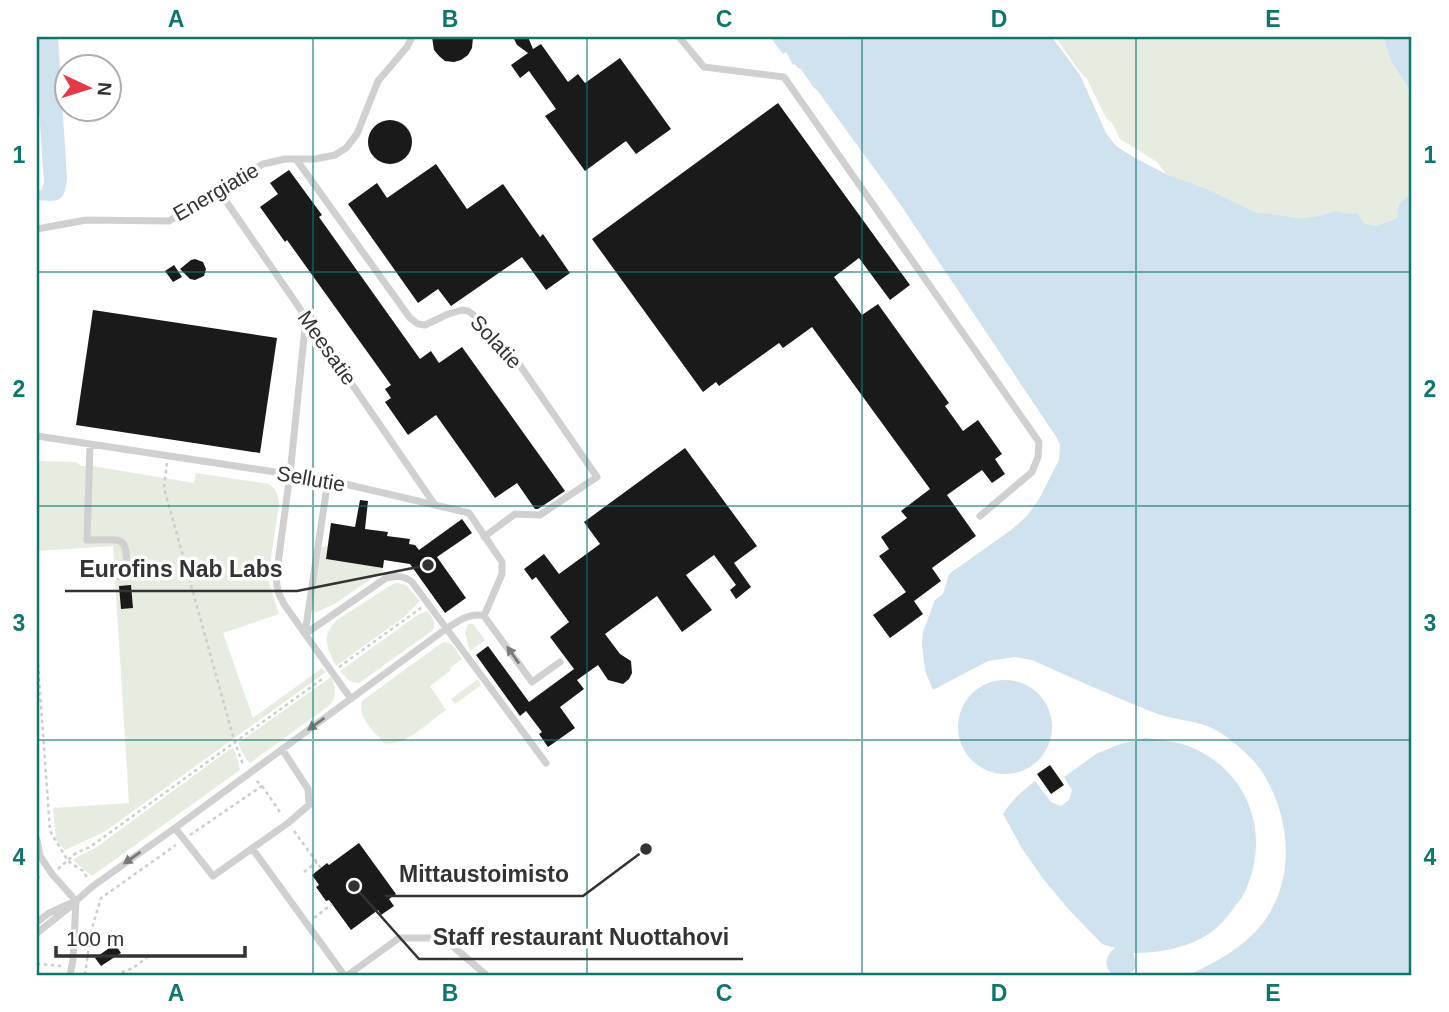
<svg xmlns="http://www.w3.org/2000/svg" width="1449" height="1012" font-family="Arial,sans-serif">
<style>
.green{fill:#e6ecdf}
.water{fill:#cfe2ee}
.building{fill:#1a1a1a}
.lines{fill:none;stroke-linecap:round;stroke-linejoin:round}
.path{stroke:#cdcdcd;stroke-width:2.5;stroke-dasharray:3.5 3.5;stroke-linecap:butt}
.lane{stroke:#d0d0d0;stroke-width:7}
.oneway{fill:#7a7a7a}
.grid{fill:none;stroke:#0f766e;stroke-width:2;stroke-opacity:0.55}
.labels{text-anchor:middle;stroke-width:7;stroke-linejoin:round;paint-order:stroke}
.street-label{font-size:21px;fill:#333;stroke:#fff}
.leader{fill:none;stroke:#333;stroke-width:2.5}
.callout-dot{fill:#333;stroke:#fff;stroke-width:2.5}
.callout-label{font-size:23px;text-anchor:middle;font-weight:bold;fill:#333;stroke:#fff;stroke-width:7;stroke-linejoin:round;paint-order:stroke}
.neatline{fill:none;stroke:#0f766e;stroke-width:2.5}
.grid-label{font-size:23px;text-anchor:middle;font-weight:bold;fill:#0f766e}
</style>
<rect width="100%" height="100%" fill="#fff"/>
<!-- green -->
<path class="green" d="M1055,37H1383L1392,63L1411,92L1412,191L1399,204L1397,218L1377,226L1364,223L1357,213L1348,214L1336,211L1319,216L1300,218L1255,212L1207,189L1166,174L1157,162L1120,139L1113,124L1106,118L1087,79L1081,73Z
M37,452L38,461L76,462L81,466H92L194,483L196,473L269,484C276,490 278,493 279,503L268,579L279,614L223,633L253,718L322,668L326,672L104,832L65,850L56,840L53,808L129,803L113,546L37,551Z
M328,546L326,559L383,568V571L336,603L315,613L311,608L322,547Z
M396,583L406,585L420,601L405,616L336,666C327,648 320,636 337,620L391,585Z
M428,611L434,621V628L433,630L359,683C350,683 346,678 340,671L419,614Z
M468,624H473L485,640L470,651L465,633Z
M445,642C454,643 457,652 462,659L450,668L451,670L430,686L446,710C430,721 403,748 384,743C373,730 357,718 362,701L440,644Z
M331,677C336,688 337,695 330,705L250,763L246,759L238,743Z
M478,679L481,685L455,704L451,699Z
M233,747L237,757L240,770L92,876L73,860L79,856L94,849Z"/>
<!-- water -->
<path class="water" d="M37,37H58L67,178C65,203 58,202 37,200V191L42,190L44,182L37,80Z
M770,37H1052L1080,75L1106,133L1116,146L1135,158L1166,174L1207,189L1255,212L1300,218L1319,216L1336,211L1348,214L1357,213L1364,223L1377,226L1397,218L1399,204L1412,191V975H1189C1216,962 1243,948 1262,924C1297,879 1291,814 1260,769C1250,755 1235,743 1221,733C1201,720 1177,721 1155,713C1114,697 1073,678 1032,660L1015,657L988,661L933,690L925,671L922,644L923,632L935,600L943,594L949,574L1011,530L1027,516L1039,499L1059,460L1060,445L1057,438L900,204L817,90L814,88L801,69L798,68L795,64L793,65L786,52L783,54Z
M1383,37H1412V99L1411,92L1392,63Z
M958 727a47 47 0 1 1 94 0a47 47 0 1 1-94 0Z
M1145,738C1161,740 1178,741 1193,748C1248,772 1270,832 1247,887C1245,894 1240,900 1236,905C1229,915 1220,926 1210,933C1188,948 1159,953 1133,953C1141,972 1131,975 1113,975C1103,966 1105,956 1115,948L1102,944L1071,912L1044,880L1023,850L1003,814C1012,800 1022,791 1035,781L1051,802L1061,806L1069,800L1072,790L1064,777L1096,754L1120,744Z"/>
<!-- building -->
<path class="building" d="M432,37H473L472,48L468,55L461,60L454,62L445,61L439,56L434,50Z
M513,37H528L533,49L541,44L568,82L578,74L585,83L620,58L671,129L636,154L626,141L585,171L545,116L556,109L529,71L520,78L511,65L528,53L517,45Z
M778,103L910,285L890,300L859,258L834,277L862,315L878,304L949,403L945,406L963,431L978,420L1002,454L995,459L1005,474L992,483L982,470L947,495L976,536L932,568L941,581L914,601L923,614L890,638L873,615L906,592L879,556L889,549L881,537L907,518L901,511L930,489L812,327L783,348L779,343L719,386L716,382L703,392L592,239Z
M368 142a22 22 0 1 1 44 0a22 22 0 1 1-44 0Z
M436,164L467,209L503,184L540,237L543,234L570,273L546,290L522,257L451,306L438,289L418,303L348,204L377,183L387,198Z
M289,170L322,215L319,217L420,359L431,351L439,363L462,347L565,491L538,509H535L517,483L495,498L436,415L408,435L385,402L391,398L385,389L391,385L287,240L285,242L260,207L278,194L270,183Z
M195,259L203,262L206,269L204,276L195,280L190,279L180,269L191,260Z
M174,265L182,277L173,282L165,271Z
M93,310L277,338L260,453L76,425Z
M685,448L757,546L734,563L751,587L736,599L730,590L736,585L714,555L686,575L712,610L682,632L657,596L605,634L620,654L631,661L632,673L629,679L623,684L608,680L598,665L577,680L584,689L560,707L575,728L548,747L539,734L542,732L526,711L520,716L476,655L488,646L529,702L574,669L550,637L569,622L536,577L532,580L524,569L544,554L559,574L600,544L584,522Z
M360,500L368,501L365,529L388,532L387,536L410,539L409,544L415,545L419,550L462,519L472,533L437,557L466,598L445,613L410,564L384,560L383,568L326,559L331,523L355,527Z
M131,585L133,608L121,609L119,586Z
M1050,765L1064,785L1051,794L1037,774Z
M359,843L396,894L389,899L394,906L381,915L378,910L351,930L329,900L326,901L316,887L319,885L312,875L327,863L329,865Z
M115,944L121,953L101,966L95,958Z"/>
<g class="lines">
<!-- path -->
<path class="path" d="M167,463L164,488L235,743L242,762L245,766
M37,650L50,831L68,861L83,871L89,880
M339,667L421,608
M262,786L282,815
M294,831L321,868
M190,835L262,786L256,780
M58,869L76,853L90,847L325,677
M304,872L317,862
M37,876L40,879
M314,918L332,904
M37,965L40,964L61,966
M85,975L91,931L101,898L176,845
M115,975L133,968L149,956"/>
<!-- lane -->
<path class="lane" d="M679,37L704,67L784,77L1039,442L1038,457L1032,472L980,516
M296,159L410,318L418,324L425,325L448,314L462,310L468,311L475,316L510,351L597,477L540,515L515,514L484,537
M219,191L435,505
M37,229L86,220L169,221L263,164L285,159H315L335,155L346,148L357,134L378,81L407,47L412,37
M306,318L290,474L276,578L278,592L284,604L351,699
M37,436L328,480L469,513L502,562V574L484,616
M90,445L87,540C127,540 126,534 127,575L119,576
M305,633L328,480
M305,634L386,578C397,576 403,575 412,582L546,763
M175,828L213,876L288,823L309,805L308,789L282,749
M37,840L40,856L52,874L76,901
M252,848L344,975
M37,922L49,913L76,901L93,886L175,828L447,628C459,621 470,612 484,616L532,682L560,662
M37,933L71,906
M70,975L73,960L76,901
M348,975L399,938H440L448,942L486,975"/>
</g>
<!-- one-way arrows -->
<defs><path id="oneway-solid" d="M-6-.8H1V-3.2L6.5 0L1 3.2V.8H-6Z" transform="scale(1.75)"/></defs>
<g class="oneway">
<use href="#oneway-solid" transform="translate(513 655) rotate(-125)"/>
<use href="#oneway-solid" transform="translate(316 724) rotate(144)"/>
<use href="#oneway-solid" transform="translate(132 858) rotate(145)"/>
</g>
<!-- grid -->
<path class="grid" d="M313,37V975M587,37V975M862,37V975M1136,37V975M37,272H1412M37,506H1412M37,740H1412"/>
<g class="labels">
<!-- street labels -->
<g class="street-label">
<text transform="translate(216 192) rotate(-30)" y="7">Energiatie</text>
<text transform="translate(496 342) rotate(47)" y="7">Solatie</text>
<text transform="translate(327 348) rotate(55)" y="7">Meesatie</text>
<text transform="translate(311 479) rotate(10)" y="7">Sellutie</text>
</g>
</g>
<!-- callouts -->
<path class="leader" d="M428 565L297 591H65M646 849L583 896H385M354 886L419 959H743"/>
<g class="callout-dot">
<circle cx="428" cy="565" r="7"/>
<circle cx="646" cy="849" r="7"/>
<circle cx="354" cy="886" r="7"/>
</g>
<g class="callout-label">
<text x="181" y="577">Eurofins Nab Labs</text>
<text x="484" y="882">Mittaustoimisto</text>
<text x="581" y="945">Staff restaurant Nuottahovi</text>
</g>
<!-- border -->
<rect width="1449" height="1012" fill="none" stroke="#ffffff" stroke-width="77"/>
<!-- north arrow -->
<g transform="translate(88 88) rotate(94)"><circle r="33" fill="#ffffff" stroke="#adadad" stroke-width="2"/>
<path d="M0-5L12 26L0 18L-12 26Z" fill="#e63946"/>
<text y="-10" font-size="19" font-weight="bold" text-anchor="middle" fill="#333333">N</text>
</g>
<!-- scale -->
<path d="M56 946v10h189v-10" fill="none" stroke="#333333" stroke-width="3.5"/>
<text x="66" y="946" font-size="21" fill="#333333" stroke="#ffffff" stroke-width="5" paint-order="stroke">100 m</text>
<rect x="38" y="38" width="1372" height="936" class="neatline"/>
<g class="grid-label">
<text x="176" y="27">A</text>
<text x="450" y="27">B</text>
<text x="724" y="27">C</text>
<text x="999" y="27">D</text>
<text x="1273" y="27">E</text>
<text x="19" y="163">1</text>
<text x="1430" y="163">1</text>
<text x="19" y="397">2</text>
<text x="1430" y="397">2</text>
<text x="19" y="631">3</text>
<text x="1430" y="631">3</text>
<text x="19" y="865">4</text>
<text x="1430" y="865">4</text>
<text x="176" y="1001">A</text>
<text x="450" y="1001">B</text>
<text x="724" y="1001">C</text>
<text x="999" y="1001">D</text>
<text x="1273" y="1001">E</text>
</g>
</svg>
